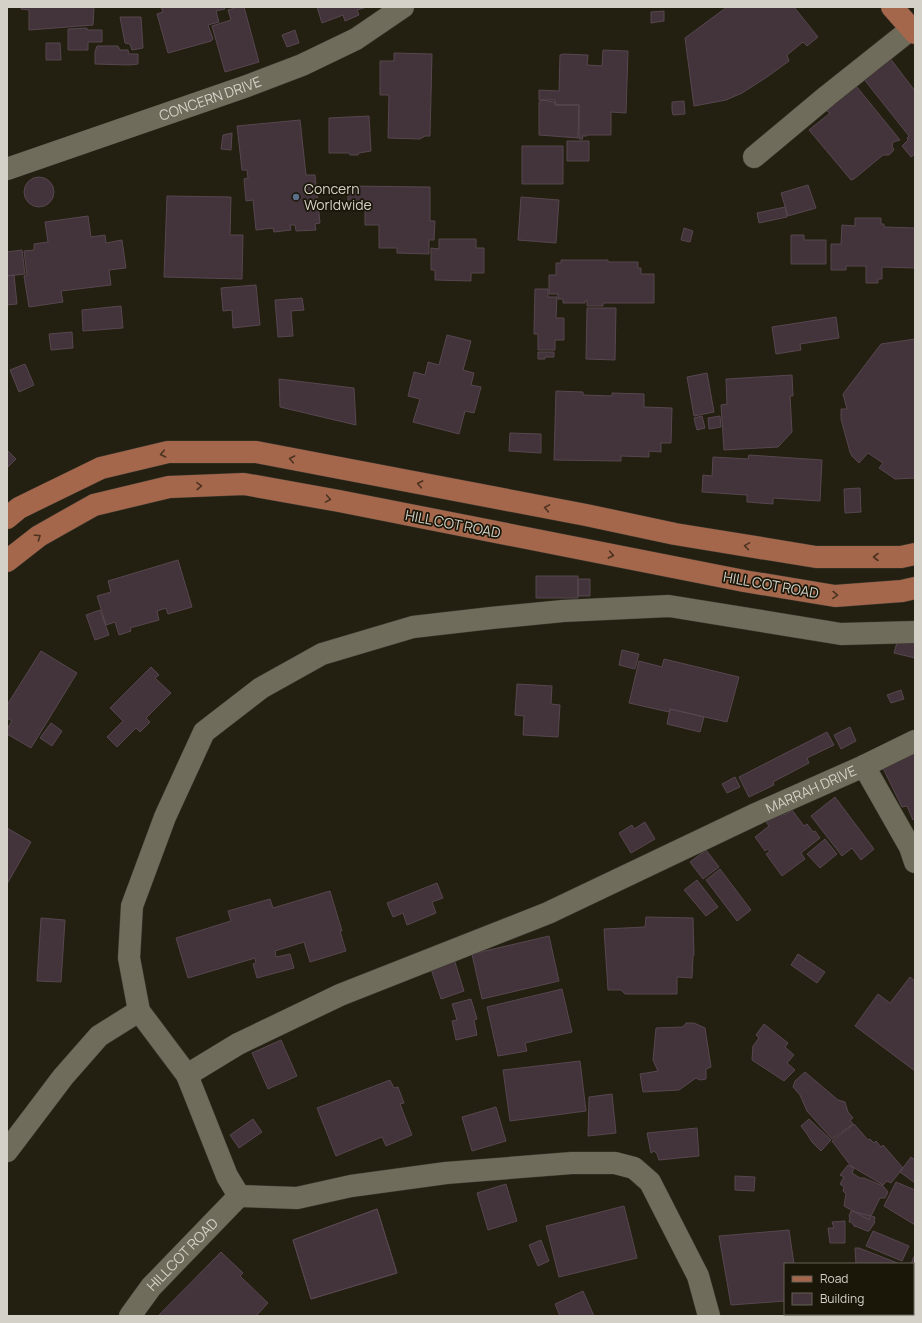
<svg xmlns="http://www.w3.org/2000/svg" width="922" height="1323" font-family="Manrope,sans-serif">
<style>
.building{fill:#43343c;stroke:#57464f}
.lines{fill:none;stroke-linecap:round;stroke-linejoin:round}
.minor-casing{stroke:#3d3931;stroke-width:23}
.major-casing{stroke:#3d3931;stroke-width:23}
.minor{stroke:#706c5b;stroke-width:22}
.major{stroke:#a5674c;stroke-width:22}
.oneway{stroke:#4b3220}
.service-dot{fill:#5c6f8a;stroke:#1a1608;stroke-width:1.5}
.labels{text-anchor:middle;stroke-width:3.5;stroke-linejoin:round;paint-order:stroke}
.street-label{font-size:14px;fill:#d4d2c8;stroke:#1a1608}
.poi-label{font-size:14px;fill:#d4d2c8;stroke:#1a1608;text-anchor:start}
</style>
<rect width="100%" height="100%" fill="#232011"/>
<!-- building -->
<path class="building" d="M21,7H94L93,25L29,30V10L21,9Z
M161,7H224L225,9L216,11L219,22L208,25L213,39L211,41L168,53L157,14L163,12Z
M238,7H244L259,62L225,72L212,26L231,20L228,10Z
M317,7H367L357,10L359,15L345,21L343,15L322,23Z
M727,7H794L818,37L807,46L803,42L787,55L789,61L767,77L742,93L726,100L694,106L685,38Z
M664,11V21L651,23V12Z
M120,17H141L143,48L132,50L130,44L125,43Z
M87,28V30H102V42H88V50H68V29Z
M295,30L299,43L287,47L282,35Z
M46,43H60L61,60H46Z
M97,46H118L120,50H128L129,54H138V64L129,65L95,64V52Z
M603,50L628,51L626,113L611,112V135H587V136H582L583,139H579V105H556L555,100H539V90L559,91L560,55L564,54L588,55L587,65L602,66Z
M394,53L432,54L430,136H425L420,139L388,138L389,95H380V61H394Z
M886,53L915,91V154L911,157L902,146L908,140L907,138L909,136L859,73Z
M852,81L900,140L893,142L892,146L894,150L889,155H883L854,179L851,180L809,130L830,113L825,110Z
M541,100L555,102V105H579L578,138L539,135V102Z
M684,101L685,114L673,115L672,110V102Z
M369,116L371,151L359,153L358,155H350L349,153H329V118Z
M300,120L306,175H315L320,223L315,224L316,230L296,231L295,225H290L291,230L274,232L273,228L256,230L253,200L246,201L244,179L248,178L247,170H242L237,126Z
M232,133L231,150L221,149L223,135Z
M567,141H589V161H567Z
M522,146H563V184H522Z
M24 192a15 15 0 1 1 30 0a15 15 0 1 1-30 0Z
M808,185L816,208L788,216L781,193Z
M348,186L430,187V221H435L434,240H429V254L397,253V248H379V225H365V209H348Z
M167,196L231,197L230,235H243L242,279L164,277Z
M521,197L559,200L556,243L518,240Z
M785,207L787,217L759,223L757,213Z
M88,216L91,237L105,235L106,243L122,240L126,268L109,270L111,285L61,291L63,302L29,307L24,276L27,275L24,251L34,250V244L48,242L45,222Z
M855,218H881V224H884V227L915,228V268L882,267V279H878V283H866V266H846V270H831V244H841L842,225L855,226Z
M684,228L693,231L690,242L681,240Z
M791,235H804V240H826V264H791Z
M439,239H476V248H484V273H471V281L435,280V270H431V248L439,249Z
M22,250L25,274L7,276V252Z
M561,260H608V262H638V268H641V274H654V303H603V306H587V300L585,301V303H563V299H558V294H549V275H556V263H561Z
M14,275L17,304L7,305V276Z
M256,285L260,325L233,328L232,310L223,311L221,288Z
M535,289H548V297H557L556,318H564V340H555V350H538V334H534Z
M302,298L304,310L291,311L293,336L278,337L275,300Z
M121,306L123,328L83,331L82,310Z
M587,308H616L615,360L586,359Z
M836,317L839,338L800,344L801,350L776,354L772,327Z
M72,332L73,348L51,350L49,334Z
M447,335L471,341L463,370L474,373L471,385L481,387L474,413L465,411L459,434L413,422L420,399L408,396L414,372L425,375L428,362L439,365Z
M915,339V478L895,479L879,468L883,463L868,453L859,463L852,456L850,452L841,419V409H847L843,394L881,344Z
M538,352H554V357H545V359H538Z
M25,364L34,385L19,392L10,370Z
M707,373L714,412L694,416L687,377Z
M792,375L793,396H790L792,432L778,447L724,450L721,405L727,404L726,379Z
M279,379L354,388L356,425L280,407Z
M556,391L583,392V395L612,396V393L644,394V407L672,408L671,443H661V452L649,451V457L621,456V461L554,460Z
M702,416L705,428L697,430L694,418Z
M720,416L721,427L709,429L708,418Z
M510,433L541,434V453L509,451Z
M7,450L16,459L7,468Z
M749,455L822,460L820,501L773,498V504L747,502V495L702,492L703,475L712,476L713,457L748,459Z
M860,488L861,512L845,513L844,489Z
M178,560L192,607L168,614L166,608L157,611L159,620L130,628L131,631L119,635L115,622L106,625L97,596L111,592L108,581Z
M536,576H578V598H536Z
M578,579H590V596H578Z
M100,610L109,635L95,640L86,615Z
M915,637V658L894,653L898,639Z
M622,650L639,654L635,669L619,665Z
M41,651L77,673L31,748L7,734V729L12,721L7,718V705Z
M664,659L739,677L727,722L670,709L669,712L629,703L639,661L662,667Z
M151,667L159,675L155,678L171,693L146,718L150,722L140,732L136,728L117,747L107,737L123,721L110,708Z
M517,684L552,686L551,704L560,705L558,737L523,735L524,716L515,715Z
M901,690L904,699L891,703L887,695Z
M670,709L704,717L700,732L667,724Z
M51,723L62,731L52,746L40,738Z
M850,727L856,741L841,749L834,735Z
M827,732L834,745L807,758L809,763L773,782L774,785L749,797L739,777Z
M915,745V819L913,820L907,806L902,807L880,762Z
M735,777L740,787L727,793L722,784Z
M835,797L874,849L861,860L852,848L842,856L811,816Z
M779,807L785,815L792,810L804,826L807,824L813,832L815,831L820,838L801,853L805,859L782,876L766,854L770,851L768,849L765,851L755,837L769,826L764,819Z
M645,822L655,839L631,853L619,833L632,825L634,829Z
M7,828L31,842L7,884Z
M825,839L837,854L820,868L807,854Z
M706,850L719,867L703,879L690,862Z
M720,869L751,910L737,921L706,880Z
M697,880L718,907L706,916L684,890Z
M437,883L443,898L432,902L436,913L407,925L403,913L393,917L387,903Z
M330,891L342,931H340L346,951L310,962L304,942L275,951L276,957L290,954L294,968L257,978L253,964L256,963L255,958L188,978L176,938L231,921L228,911L270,899L273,908Z
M646,917L693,918L694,955L693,956L692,978L677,977V994H625L621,990H608L604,929L645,927Z
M41,918L65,920L61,982L37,981Z
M549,936L559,981L482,999L472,954Z
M798,954L825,972L817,983L791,965Z
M454,959L464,991L441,999L430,966Z
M910,977L915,981V1071L855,1026L878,994L890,1003Z
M562,989L572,1032L525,1043L527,1051L498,1056L487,1007Z
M471,999L477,1019L474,1020L477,1035L456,1040L452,1021L457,1020L452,1004Z
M686,1023H694L705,1028L711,1067L706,1069V1079L700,1080L696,1078L679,1090L643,1092L640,1074L658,1071L653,1060L656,1028L683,1027Z
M764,1024L788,1043L785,1047L794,1055L787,1063L795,1070L784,1081L752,1060L753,1046L759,1038L756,1035Z
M281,1040L297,1076L268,1089L252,1053Z
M580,1061L586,1111L510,1121L503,1070Z
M805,1072L838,1100L845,1102L848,1112L853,1118L850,1120L853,1124L832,1139L807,1111L800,1095L793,1087L795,1081Z
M390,1080L394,1088L398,1087L404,1103L400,1104L412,1135L386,1146L382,1137L336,1156L317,1108Z
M612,1094L616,1133L588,1136L589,1097Z
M496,1107L506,1141L472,1151L462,1117Z
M253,1119L262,1132L239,1148L230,1135Z
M809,1119L831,1140L821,1151L812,1142L807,1134L801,1126Z
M854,1124L868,1140L870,1139L874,1143L876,1141L881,1147L883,1145L903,1168L891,1183L887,1181L883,1185L851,1166L832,1141Z
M697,1128L699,1156L659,1160L657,1154L654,1151L651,1153L647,1133Z
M911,1157L915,1160V1183L900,1172Z
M848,1165L854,1168L852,1173L860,1178H864L883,1186L888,1192L885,1198H880L869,1220L844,1206L846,1194L843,1191L844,1187L840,1184L844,1177L840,1175Z
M735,1176L755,1177L754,1191L735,1190Z
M896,1182L915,1190V1225L884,1206Z
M506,1184L517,1221L488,1230L477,1193Z
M624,1206L637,1258L559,1277L546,1226Z
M377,1209L397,1273L311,1299L293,1240Z
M377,1209L397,1273L311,1299L293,1240Z
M851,1211L875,1217L874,1221L875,1222L869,1231H867L855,1226V1227L851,1222H849L850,1218L849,1216Z
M845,1221V1243H830L828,1228H834L832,1222Z
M789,1230L794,1264H785V1301L731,1305L719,1236Z
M873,1231L909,1246L902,1261L866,1246Z
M541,1240L549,1261L538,1266L529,1245Z
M855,1248H859L900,1264H856Z
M221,1252L243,1273L240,1276L268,1303L256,1316H158Z
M915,1254V1276L913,1275V1264H911Z
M583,1291L594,1316H560L555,1304Z
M913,1308L915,1309V1316H867L868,1314H913Z
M817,1314H842V1316H817Z"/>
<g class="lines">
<!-- minor casing -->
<g class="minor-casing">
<g id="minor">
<path d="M754,157L827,96L915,26"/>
<path id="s1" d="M7,169L247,86L302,65L356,39L403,7"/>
<path d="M864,766L910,847L915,862"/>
<path id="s2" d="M187,1075L238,1044L340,995L548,913L758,813L864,766L915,741"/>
<path d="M7,1151L63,1077L99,1036L139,1011"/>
<path d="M239,1196L227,1176L187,1075L139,1011L129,958L132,906L165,817L204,732L261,688L322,654L413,627L491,618L563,611L669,606L841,634L915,632"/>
<path d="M239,1196L297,1198L351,1186L446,1173L572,1163H615L634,1168L650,1182L698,1276L709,1316"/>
<path id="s3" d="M130,1316L151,1287L239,1196"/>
</g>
</g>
<!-- major casing -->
<g class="major-casing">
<path id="major" d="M892,7L915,33
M7,518L19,508L101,468L168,452H256L586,515L675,534L816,557H901L915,554
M7,561L39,536L94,505L169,487L244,484L339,501L744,581L835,596L902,591L915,588"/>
</g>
<!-- minor -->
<use href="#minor" class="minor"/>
<!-- major -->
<use href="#major" class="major"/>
</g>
<!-- one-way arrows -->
<defs><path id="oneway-chevron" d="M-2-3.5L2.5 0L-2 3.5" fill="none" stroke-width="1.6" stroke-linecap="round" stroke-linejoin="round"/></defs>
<g class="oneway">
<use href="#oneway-chevron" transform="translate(163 454) rotate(168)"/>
<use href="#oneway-chevron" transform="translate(292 459) rotate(-169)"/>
<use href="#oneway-chevron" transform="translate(420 484) rotate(-169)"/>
<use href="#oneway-chevron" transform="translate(199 486) rotate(-2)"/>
<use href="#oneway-chevron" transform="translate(328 499) rotate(10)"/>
<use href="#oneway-chevron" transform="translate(547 508) rotate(-170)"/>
<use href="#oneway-chevron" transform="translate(38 537) rotate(-35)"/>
<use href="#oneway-chevron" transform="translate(747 546) rotate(-171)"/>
<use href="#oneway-chevron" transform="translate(611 555) rotate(11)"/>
<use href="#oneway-chevron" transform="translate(876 557) rotate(180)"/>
<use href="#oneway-chevron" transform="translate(835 595) rotate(2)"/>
</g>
<!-- markers -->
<circle class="service-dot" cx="296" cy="197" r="4"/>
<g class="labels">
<!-- street labels -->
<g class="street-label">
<text dy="5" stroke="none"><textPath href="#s1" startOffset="215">CONCERN DRIVE</textPath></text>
<text transform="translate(453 524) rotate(11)" y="5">HILL COT ROAD</text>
<text transform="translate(771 585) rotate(10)" y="5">HILL COT ROAD</text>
<text dy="5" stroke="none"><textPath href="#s2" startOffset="687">MARRAH DRIVE</textPath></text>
<text dy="5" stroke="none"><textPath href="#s3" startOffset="81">HILLCOT ROAD</textPath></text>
</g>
<!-- poi labels -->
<g class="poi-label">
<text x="304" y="194">Concern<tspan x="304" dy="16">Worldwide</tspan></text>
</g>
</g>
<!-- border -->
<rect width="922" height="1323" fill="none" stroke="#d4d2c8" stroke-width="16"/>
<!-- legend -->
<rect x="784" y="1263" width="130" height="52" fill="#1a1608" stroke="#646155"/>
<rect x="792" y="1276" width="20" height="6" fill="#a5674c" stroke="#646155"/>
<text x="820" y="1283" font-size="12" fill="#d4d2c8">Road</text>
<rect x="792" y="1293" width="20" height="12" fill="#43343c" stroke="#646155"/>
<text x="820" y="1303" font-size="12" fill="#d4d2c8">Building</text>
</svg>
